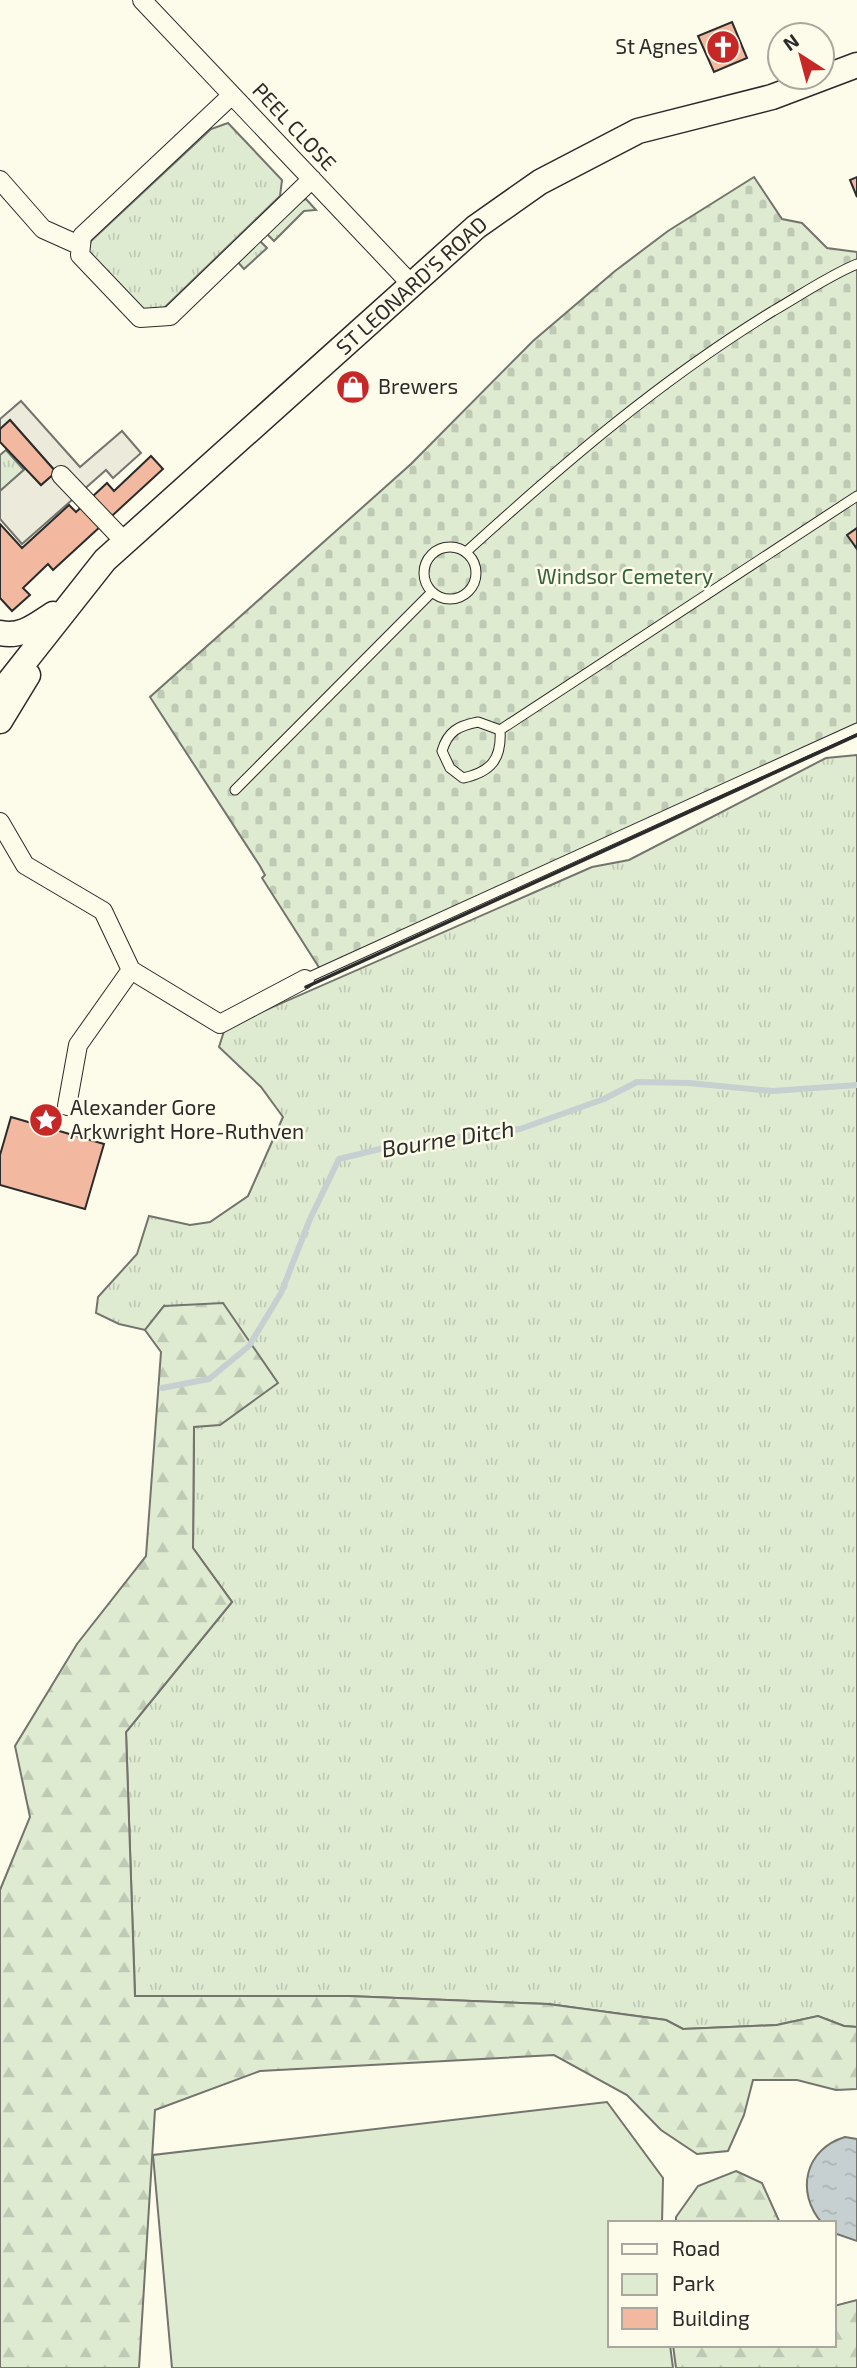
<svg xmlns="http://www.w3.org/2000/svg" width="857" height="2368" font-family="'Exo 2',sans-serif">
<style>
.grass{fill:url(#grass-tufts);stroke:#74746e;stroke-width:2}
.forest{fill:url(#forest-firs);stroke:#74746e;stroke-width:2}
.cemetery{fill:url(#cemetery-stones);stroke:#74746e;stroke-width:2}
.green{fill:#deebd1;stroke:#74746e;stroke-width:2}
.parking{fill:#eceadb;stroke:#74746e;stroke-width:2}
.water{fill:url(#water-ripples);stroke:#74746e;stroke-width:2}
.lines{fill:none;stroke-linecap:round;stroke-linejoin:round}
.stream{stroke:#c7d0d0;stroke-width:6}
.building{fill:#f2b8a0;stroke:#2b2b2b;stroke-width:2}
.service-casing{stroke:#2b2b2b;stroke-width:11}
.minor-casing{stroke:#2b2b2b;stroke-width:20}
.secondary-casing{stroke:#2b2b2b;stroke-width:27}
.service{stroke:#fdfbea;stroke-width:9}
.minor{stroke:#fdfbea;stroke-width:18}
.secondary{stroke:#fdfbea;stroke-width:24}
.wall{stroke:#2b2b2b;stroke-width:3.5}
.labels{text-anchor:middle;stroke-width:5;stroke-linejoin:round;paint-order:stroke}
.poi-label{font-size:21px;fill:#2b2b2b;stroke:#fdfbea;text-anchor:start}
.street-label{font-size:21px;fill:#2b2b2b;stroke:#fdfbea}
.park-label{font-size:21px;fill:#34623c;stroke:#fdfbea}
.water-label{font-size:23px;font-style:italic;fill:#2b2b2b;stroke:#fdfbea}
</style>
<defs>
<pattern id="grass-tufts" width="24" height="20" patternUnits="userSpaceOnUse" patternTransform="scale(1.75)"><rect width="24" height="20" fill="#deebd1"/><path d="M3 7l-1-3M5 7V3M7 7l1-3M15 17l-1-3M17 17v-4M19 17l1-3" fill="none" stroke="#bfcab4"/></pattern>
<pattern id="forest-firs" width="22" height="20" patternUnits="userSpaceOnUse" patternTransform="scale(1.75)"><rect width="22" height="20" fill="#deebd1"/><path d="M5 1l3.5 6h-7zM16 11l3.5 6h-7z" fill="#bfcab4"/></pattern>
<pattern id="cemetery-stones" width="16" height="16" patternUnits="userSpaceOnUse" patternTransform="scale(1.75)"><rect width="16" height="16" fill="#deebd1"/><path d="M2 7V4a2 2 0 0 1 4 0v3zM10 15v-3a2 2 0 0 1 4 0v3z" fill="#bfcab4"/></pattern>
<pattern id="water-ripples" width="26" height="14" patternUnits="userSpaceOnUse" patternTransform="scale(1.75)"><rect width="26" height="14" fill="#c7d0d0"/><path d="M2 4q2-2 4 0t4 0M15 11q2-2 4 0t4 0" fill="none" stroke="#abb3b3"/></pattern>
</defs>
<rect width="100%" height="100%" fill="#fdfbea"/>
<!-- grass -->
<path class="grass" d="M228,123L282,180L280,196L164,308L142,310L88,252L91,241L211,129Z
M306,199L316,210L304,211L274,241L265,232L298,202Z
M258,239L267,248L244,269L236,260Z
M6,450L24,470L0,491V455Z
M857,755V2027L844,2026L818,2016L777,2025L683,2029L666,2020L548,2004L348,1996H135L126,1732L232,1602L193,1548L194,1427L164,1306L145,1330L119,1324L96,1313L98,1297L137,1254L149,1216L190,1225L210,1222L248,1196L283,1117L261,1087L219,1047L225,1028L592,867L629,860L826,758Z"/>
<!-- forest -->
<path class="forest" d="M223,1303L278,1383L220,1425L194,1427L193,1548L232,1602L126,1732L135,1996H348L548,2004L666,2020L683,2029L777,2025L818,2016L844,2026L857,2027V2089L836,2090L797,2080H753L744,2115L728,2151L697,2154L661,2130L627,2095L554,2055L260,2071L155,2110L139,2368H0V1890L30,1817L15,1746L77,1644L146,1556L161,1352L145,1330L164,1306Z
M736,2171L762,2183L780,2223H676V2217L698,2186Z
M857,2300V2368H676L673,2345H834V2306Z"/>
<!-- cemetery -->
<path class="cemetery" d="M754,177L782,219L802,223L827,248L857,252V725L320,969L262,878L265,875L260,866L150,697L411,464L533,341L615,271L668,231Z"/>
<!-- green -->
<path class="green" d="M607,2102L663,2178L662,2223H610V2345H670L673,2368H172L153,2155Z"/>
<!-- parking -->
<path class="parking" d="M21,401L80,467L122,431L141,453L113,478L106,470L22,544L0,519V491L26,468L41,485L56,472L10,420L0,429V419Z"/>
<!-- water -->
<path class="water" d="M845,2137L857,2139V2241L834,2233V2223H822C795,2192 805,2149 845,2137Z"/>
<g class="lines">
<!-- stream -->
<path class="stream" d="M162,1388L209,1379L249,1346L281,1293L310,1219L339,1159L392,1146L520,1129L604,1099L637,1082L689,1083L773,1091L857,1085"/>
</g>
<!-- building -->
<path class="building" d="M732,22L747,58L714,72L698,36Z
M857,177V197L850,180Z
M10,420L56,472L41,485L0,442V429Z
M151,456L163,469L53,570L48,564L23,588L30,595L12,611L0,598V524L22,548L69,505L76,512L107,483L114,491Z
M857,528V549L847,535Z
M11,1117L104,1144L85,1209L0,1185V1155Z"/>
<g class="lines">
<!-- service casing -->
<g class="service-casing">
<path id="service" d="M424 573a26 26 0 1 1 52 0a26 26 0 1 1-52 0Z
M466,552C564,463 659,381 773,311C801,295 828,276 857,264
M478,722L500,730C502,759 491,772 463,778L450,768L442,751C448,731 458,726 478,722Z
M500,730L857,496
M235,790L432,592
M305,979L857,728"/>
</g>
<!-- minor casing -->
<g class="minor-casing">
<path id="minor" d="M142,0L412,285
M232,95L82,236L80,255L140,318L170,316L312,179
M0,180L43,229L81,246
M61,475L125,542
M0,822L25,865L103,911L131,970L78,1045L67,1106
M131,970L220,1024L305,979"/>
</g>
<!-- secondary casing -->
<g class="secondary-casing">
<path id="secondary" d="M0,633C21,638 36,625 53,614
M0,693L105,560L476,227L540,182L638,131L772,97L857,65
M0,721L28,675"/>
</g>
<!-- service -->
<use href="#service" class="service"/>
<!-- minor -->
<use href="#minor" class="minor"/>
<!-- secondary -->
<use href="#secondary" class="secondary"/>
<!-- wall -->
<path class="wall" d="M306,987L857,735"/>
</g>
<!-- icons -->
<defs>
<g id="church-disc" transform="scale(1.75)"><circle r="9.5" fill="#c62828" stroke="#fdfbea"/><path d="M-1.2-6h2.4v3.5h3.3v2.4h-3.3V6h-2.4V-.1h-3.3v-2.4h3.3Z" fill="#fff"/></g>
<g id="shop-disc" transform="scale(1.75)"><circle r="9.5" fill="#c62828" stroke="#fdfbea"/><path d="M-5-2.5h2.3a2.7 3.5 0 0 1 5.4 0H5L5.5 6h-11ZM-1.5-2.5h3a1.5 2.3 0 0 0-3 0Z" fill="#fff"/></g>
<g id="sight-disc" transform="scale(1.75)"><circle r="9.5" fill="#c62828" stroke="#fdfbea"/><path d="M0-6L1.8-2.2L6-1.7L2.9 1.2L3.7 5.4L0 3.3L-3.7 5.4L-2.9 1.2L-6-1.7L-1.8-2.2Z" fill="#fff"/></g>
</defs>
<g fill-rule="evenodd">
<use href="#church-disc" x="723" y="47"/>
<use href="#shop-disc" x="353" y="387"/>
<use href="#sight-disc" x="46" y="1120"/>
</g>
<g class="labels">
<!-- poi labels -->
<g class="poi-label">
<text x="698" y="54" text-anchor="end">St Agnes</text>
<text x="378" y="394">Brewers</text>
<text x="70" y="1115">Alexander Gore<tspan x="70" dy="24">Arkwright Hore-Ruthven</tspan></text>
</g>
<!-- street labels -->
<g class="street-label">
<text transform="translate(294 127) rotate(47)" y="7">PEEL CLOSE</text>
<text transform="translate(412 286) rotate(-42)" y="7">ST LEONARD'S ROAD</text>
</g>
<!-- park labels -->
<g class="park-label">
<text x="625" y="584">Windsor Cemetery</text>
</g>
<!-- water labels -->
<g class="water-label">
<text transform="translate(448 1139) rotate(-9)" y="8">Bourne Ditch</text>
</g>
</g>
<!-- legend -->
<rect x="608" y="2221" width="228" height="126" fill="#fdfbea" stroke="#a9a89e" stroke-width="2"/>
<rect x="622" y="2244" width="35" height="10" fill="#fdfbea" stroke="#a9a89e" stroke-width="2"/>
<text x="672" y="2256" font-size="21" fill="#2b2b2b">Road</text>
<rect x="622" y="2274" width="35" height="21" fill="#deebd1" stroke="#a9a89e" stroke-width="2"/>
<text x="672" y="2291" font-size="21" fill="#2b2b2b">Park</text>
<rect x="622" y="2308" width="35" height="21" fill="#f2b8a0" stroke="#a9a89e" stroke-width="2"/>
<text x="672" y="2326" font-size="21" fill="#2b2b2b">Building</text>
<!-- north arrow -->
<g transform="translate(801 56) rotate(324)"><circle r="33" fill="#fdfbea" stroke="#a9a89e" stroke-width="2"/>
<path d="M0-5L12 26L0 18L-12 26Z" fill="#c62828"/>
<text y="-10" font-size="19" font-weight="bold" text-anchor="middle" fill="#2b2b2b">N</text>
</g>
</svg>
